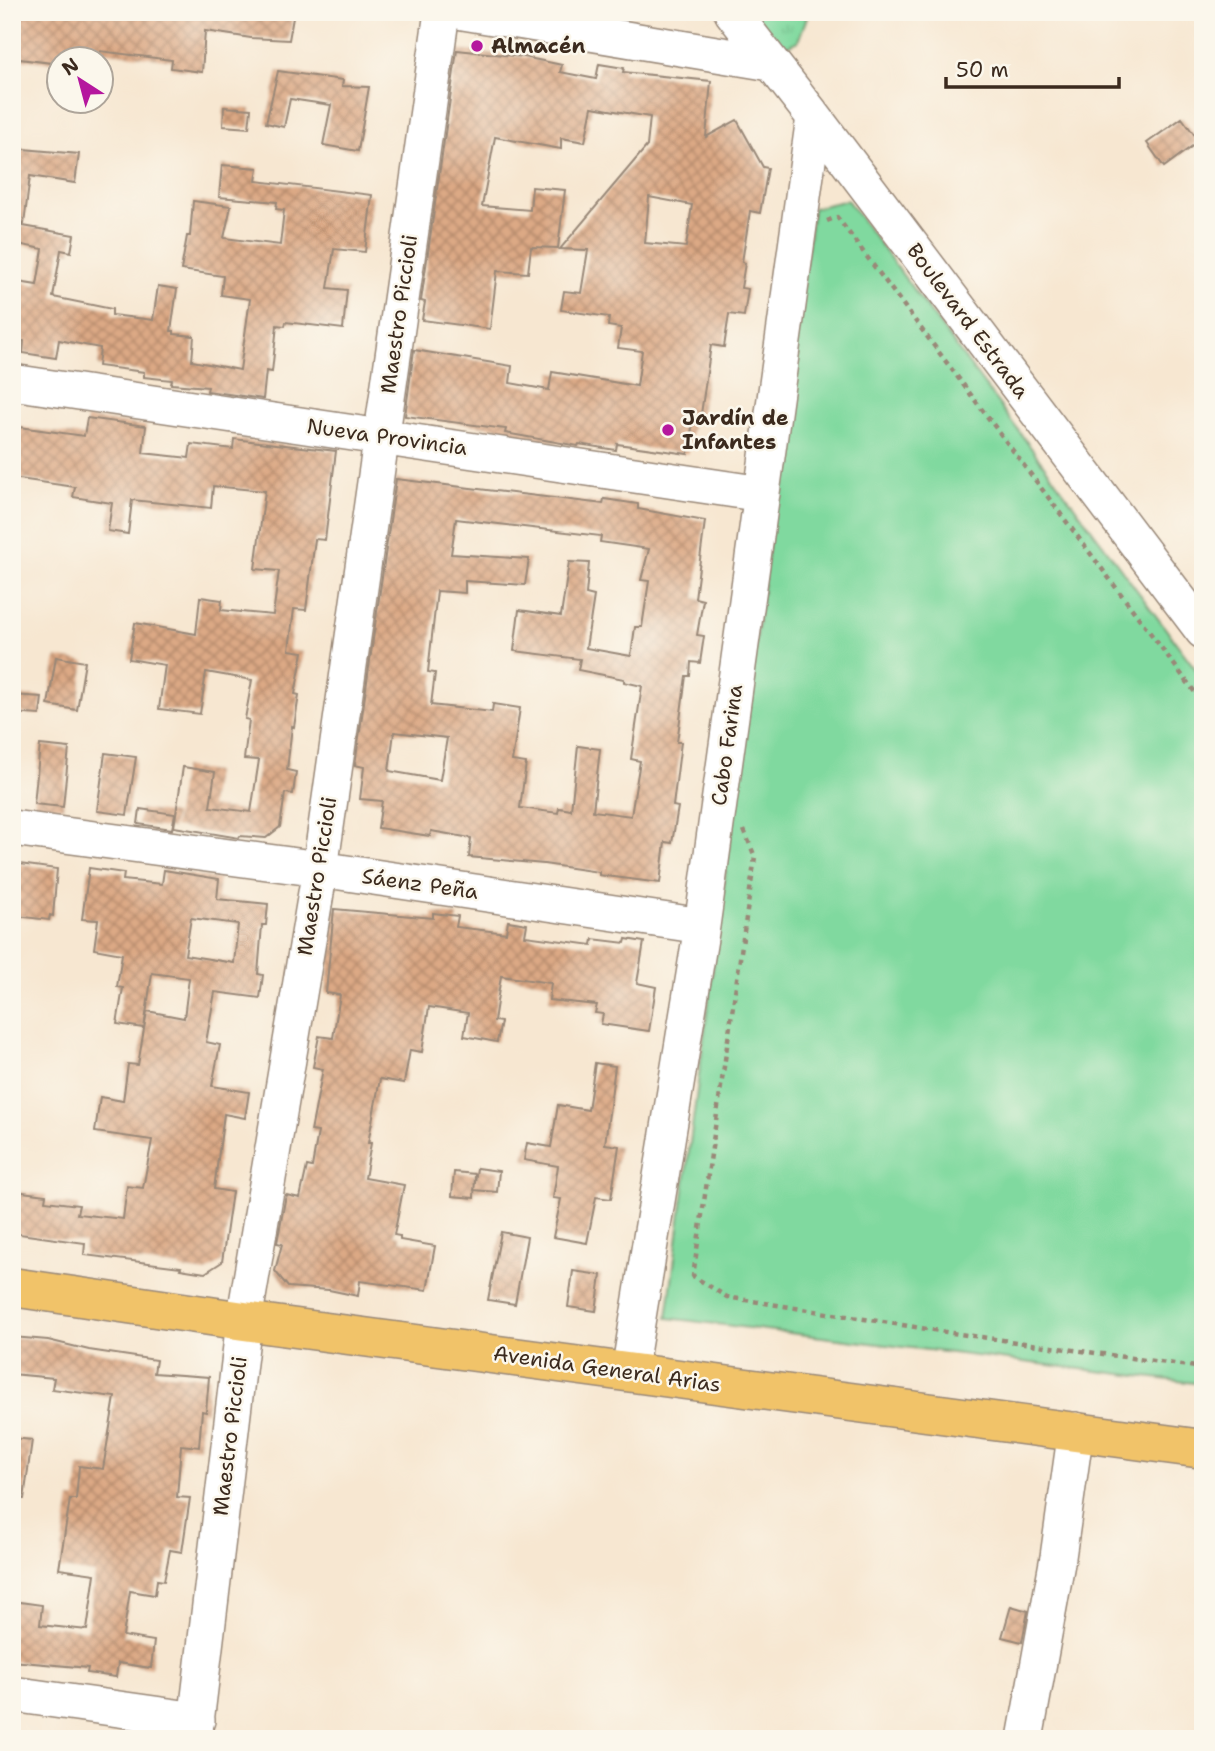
<svg xmlns="http://www.w3.org/2000/svg" width="1215" height="1751" font-family="'Shantell Sans',sans-serif">
<style>
.grass{fill:url(#grass-tufts);stroke:#5e825e;stroke-width:2}
.pitch{fill:#80d99f;stroke:#5e825e;stroke-width:2}
.building{fill:url(#building-cross-hatch);fill-rule:evenodd}
.lines{fill:none;stroke-linecap:round;stroke-linejoin:round}
.minor-casing{stroke:#998878;stroke-width:38}
.major-casing{stroke:#998878;stroke-width:41}
.path{stroke:#998878;stroke-width:4.5;stroke-dasharray:5 5;stroke-linecap:butt}
.minor{stroke:#fff;stroke-width:35}
.major{stroke:#f1c369;stroke-width:38}
.poi-dot{fill:#b5179e;stroke:#fbf7ec;stroke-width:2.5}
.labels{text-anchor:middle;stroke-width:5;stroke-linejoin:round;paint-order:stroke}
.poi-label{font-size:21px;font-weight:bold;fill:#3b2a1e;stroke:#fbf7ec;text-anchor:start}
.street-label{font-size:21px;fill:#3b2a1e;stroke:#fbf7ec}
</style>
<defs>
<pattern id="grass-tufts" width="24" height="20" patternUnits="userSpaceOnUse" patternTransform="scale(1.75)"><rect width="24" height="20" fill="#80d99f"/><path d="M3 7l-1-3M5 7V3M7 7l1-3M15 17l-1-3M17 17v-4M19 17l1-3" fill="none" stroke="#70ba88"/></pattern>
<pattern id="building-cross-hatch" width="8" height="8" patternUnits="userSpaceOnUse" patternTransform="scale(1.75)"><rect width="8" height="8" fill="#dca985"/><path d="M0 0l8 8M0 8l8-8" fill="none" stroke="#b48a6c"/></pattern>
</defs>
<rect width="100%" height="100%" fill="#fbf7ec"/>
<filter id="ink" filterUnits="userSpaceOnUse"><feTurbulence type="fractalNoise" baseFrequency=".0143" numOctaves="2"/><feDisplacementMap in="SourceGraphic" scale="14" xChannelSelector="R" yChannelSelector="G"/><feConvolveMatrix kernelMatrix="1 2 1 2 8 2 1 2 1" color-interpolation-filters="sRGB"/></filter>
<filter id="wash" filterUnits="userSpaceOnUse"><feTurbulence type="fractalNoise" baseFrequency=".00686" numOctaves="4" result="noise"/><feDisplacementMap in="SourceGraphic" scale="28" xChannelSelector="R" yChannelSelector="G"/><feGaussianBlur stdDeviation="1.57" result="paint"/><feColorMatrix in="noise" values="0 0 0 0 0 0 0 0 0 0 0 0 0 0 0 0 0 1.4 0 .05"/><feComposite in="paint" operator="in"/></filter>
<g filter="url(#wash)">
<rect width="100%" height="100%" fill="#f7e7d1"/>
<!-- grass -->
<path class="grass" d="M748,12H809L798,41L778,51Z"/>
<!-- pitch -->
<path class="pitch" d="M847,200L1203,679V1384L667,1318L813,208Z"/>
<g id="blocks">
<!-- building -->
<path class="building" d="M12,12H294L289,40L251,38L205,31L202,72L171,68L172,60L100,51L99,60H60V64L12,58Z
M457,50L524,57L562,65L560,72L596,79L599,64L624,68L623,72L711,81L706,137L737,120L763,167L768,168L760,213L750,211L742,262L745,263L741,288L748,289L744,316L729,314L724,347L711,345L700,421H693L688,454L617,444L616,450L579,444L578,446L505,433L506,429L405,416L414,350L512,366L510,383L549,390L552,372L637,386L642,351L618,348L621,328L608,326L609,317L561,310L564,291L581,293L588,250L560,249L647,146L650,117L592,107L585,142L561,138V149L495,137L482,206L530,210L532,187L565,190L558,248L531,247L528,273L497,271L490,329L422,320L425,302L421,301ZM649,197L692,205L686,247L645,243Z
M278,71L343,80L342,86L369,87L358,151L323,145L331,105L290,99L284,127L266,123Z
M224,107L251,109L249,128L223,126Z
M1182,118L1199,141L1164,167L1147,143Z
M12,148L79,154L75,183L30,176L24,224L12,223Z
M222,165L258,168L256,181L372,195L365,252L334,249L328,288L347,290L343,329L286,322L285,326L277,325L272,372L266,371L263,399L207,391L208,387L171,384L172,380L144,377V372L98,366L100,348L59,340L56,358L23,353L24,341L12,339V281L37,285L43,249L12,243V224L74,235L71,252L61,250L53,297L112,309V315L153,320L158,286L177,289L171,331H174V334L194,336L192,361L240,370L250,299L221,295L223,276L181,270L187,236H190L193,201L231,206L224,238L280,245L284,210L276,209L277,202L219,197Z
M87,418L146,426L143,453L189,458L191,444L233,449L234,439L336,451L325,540L315,539L306,610L294,609L289,650L303,652L295,694L299,695L294,727L292,726L287,770L296,772L293,794L285,793L280,827L266,838L240,836L239,838L174,827L183,767L215,772L210,807L251,812L259,760L244,759L249,720L245,719L252,680L206,672L200,714L159,709L165,665L129,659L135,623L196,634L200,597L222,600L221,610L273,615L279,571L255,569L265,491L213,486L211,508L132,500L128,534L108,531L112,503L73,497L75,487L12,478V426L84,436Z
M396,479L603,504L604,499L638,504V509L705,521L695,598L703,600L697,635L704,636L700,663L691,662L690,676H686L677,742H681L673,806L678,807L672,843L665,842L660,883L599,875V872L544,864L469,857L471,838L431,831L430,836L378,828L382,801L360,799L364,767L355,765ZM456,519L601,536L600,542L649,549L641,580L649,581L642,627H635L631,656L586,648L594,596L586,594L589,563L569,562L561,616L519,610L514,651L580,659L578,670L624,679V682L642,686L631,759L640,761L631,816L593,811L600,749L578,746L571,810L559,808L558,813L520,808L526,763L512,761L520,708L493,704L492,712L431,705L435,673L428,672L437,591L465,593V581L525,585L529,559L451,554ZM394,732L447,738L440,780L389,771Z
M56,657L85,662L77,710L48,705Z
M12,695L42,697L40,715L12,713Z
M40,745L69,748L63,807L34,804Z
M105,753L136,757L127,815L97,811Z
M140,809L175,814L172,829L138,824Z
M12,863L57,869L53,916L50,915L49,920L16,916L19,896L12,895Z
M89,868L124,873L123,880L162,884L164,870L219,879L217,899L268,904L266,925H262L258,974L263,975L260,998L215,992L206,1042L220,1045L212,1086L249,1092L245,1118L224,1114L214,1189L232,1192L222,1262L205,1273L180,1269L181,1267L84,1255L85,1243L12,1233L14,1191L46,1195L45,1201L79,1205L77,1214L123,1219L127,1186L143,1188L152,1140L95,1132L100,1097L123,1101L128,1064L138,1065L147,1011L184,1018L189,978L152,973L144,1028L117,1024L123,988L117,987L122,954L94,949L98,920L82,919ZM191,918L238,924L234,963L185,955Z
M334,909L433,918V913L458,916L456,927L506,933L508,921L527,924L525,936L592,945L593,939L625,943L626,939L644,942L637,983L656,987L649,1031L601,1024L603,1014L595,1013L597,1005L549,1000L551,983L501,976L494,1021L501,1022L497,1042L464,1036L468,1013L429,1007L422,1052L410,1050L404,1083L380,1079L368,1143H371L365,1178L404,1185L394,1235L400,1236V1240L435,1246L427,1290L360,1281L358,1296L329,1290L288,1287L275,1271L282,1244L277,1243L286,1195L300,1198L307,1166L312,1167L318,1132L311,1131L323,1069L313,1067L319,1036L333,1038L340,995L326,993Z
M595,1063L615,1066L605,1144L619,1146L611,1199L596,1197L587,1243L553,1237L561,1199L553,1198L558,1166L524,1160L527,1143L551,1147L558,1105L588,1110Z
M477,1168L499,1171L497,1192L474,1190Z
M454,1172L475,1174L474,1198L452,1196Z
M501,1232L527,1237L515,1304L488,1300Z
M573,1271L601,1275L596,1311L568,1307Z
M12,1337L48,1340L89,1350L156,1360L154,1373L209,1377L206,1412L202,1411L199,1447L181,1445L177,1497L190,1498L182,1552L170,1550L164,1581L157,1580L155,1595L130,1591L123,1636L154,1641L151,1668L118,1663L116,1677L87,1673L88,1668L12,1661V1601L42,1605L40,1625L87,1630L95,1574L59,1569L70,1499H76L79,1466L103,1469L115,1397L52,1389L54,1378L12,1374Z
M12,1438L32,1440L24,1499H12Z
M1011,1606L1028,1611L1022,1642L1002,1637Z"/>
</g>
</g>
<g filter="url(#ink)">
<use href="#blocks" fill-opacity="0" stroke="#998878" stroke-width="2"/>
<g class="lines">
<!-- minor casing -->
<g class="minor-casing">
<path id="minor" d="M463,12L771,63
M732,12L814,117L1203,631
M12,382L762,494
M12,828L320,869L702,926
M629,1372L702,926L814,117
M12,1694L197,1720
M194,1739L244,1321L320,869L442,12
M1025,1739L1058,1557L1076,1430"/>
</g>
<!-- major casing -->
<g class="major-casing">
<path id="major" d="M12,1287L244,1321L1203,1449"/>
</g>
<!-- path -->
<path class="path" d="M827,221L837,217L1203,703
M744,830L755,857L693,1276L727,1297L952,1333L1203,1368"/>
<!-- minor -->
<use href="#minor" class="minor"/>
<!-- major -->
<use href="#major" class="major"/>
</g>
</g>
<!-- markers -->
<g class="poi-dot">
<circle cx="477" cy="46" r="7"/>
<circle cx="668" cy="430" r="7"/>
</g>
<g class="labels">
<!-- poi labels -->
<g class="poi-label">
<text x="491" y="53">Almacén</text>
<text x="682" y="425">Jardín de<tspan x="682" dy="24">Infantes</tspan></text>
</g>
<!-- street labels -->
<g class="street-label">
<text transform="translate(399 314) rotate(-82)" y="7">Maestro Piccioli</text>
<text transform="translate(968 321) rotate(53)" y="7">Boulevard Estrada</text>
<text transform="translate(387 437) rotate(8)" y="7">Nueva Provincia</text>
<text transform="translate(727 745) rotate(-82)" y="7">Cabo Farina</text>
<text transform="translate(317 876) rotate(-81)" y="7">Maestro Piccioli</text>
<text transform="translate(420 884) rotate(8)" y="7">Sáenz Peña</text>
<text transform="translate(607 1369) rotate(8)" y="7">Avenida General Arias</text>
<text transform="translate(230 1436) rotate(-83)" y="7">Maestro Piccioli</text>
</g>
</g>
<!-- margin -->
<rect width="1215" height="1751" fill="none" stroke="#fbf7ec" stroke-width="42"/>
<!-- north arrow -->
<g transform="translate(80 80) rotate(324)"><circle r="33" fill="#fbf7ec" stroke="#aea59a" stroke-width="2"/>
<path d="M0-5L12 26L0 18L-12 26Z" fill="#b5179e"/>
<text y="-10" font-size="19" font-weight="bold" text-anchor="middle" fill="#3b2a1e">N</text>
</g>
<!-- scale -->
<path d="M946 77v10h173v-10" fill="none" stroke="#3b2a1e" stroke-width="3.5"/>
<text x="956" y="77" font-size="21" fill="#3b2a1e" stroke="#fbf7ec" stroke-width="5" paint-order="stroke">50 m</text>
</svg>
